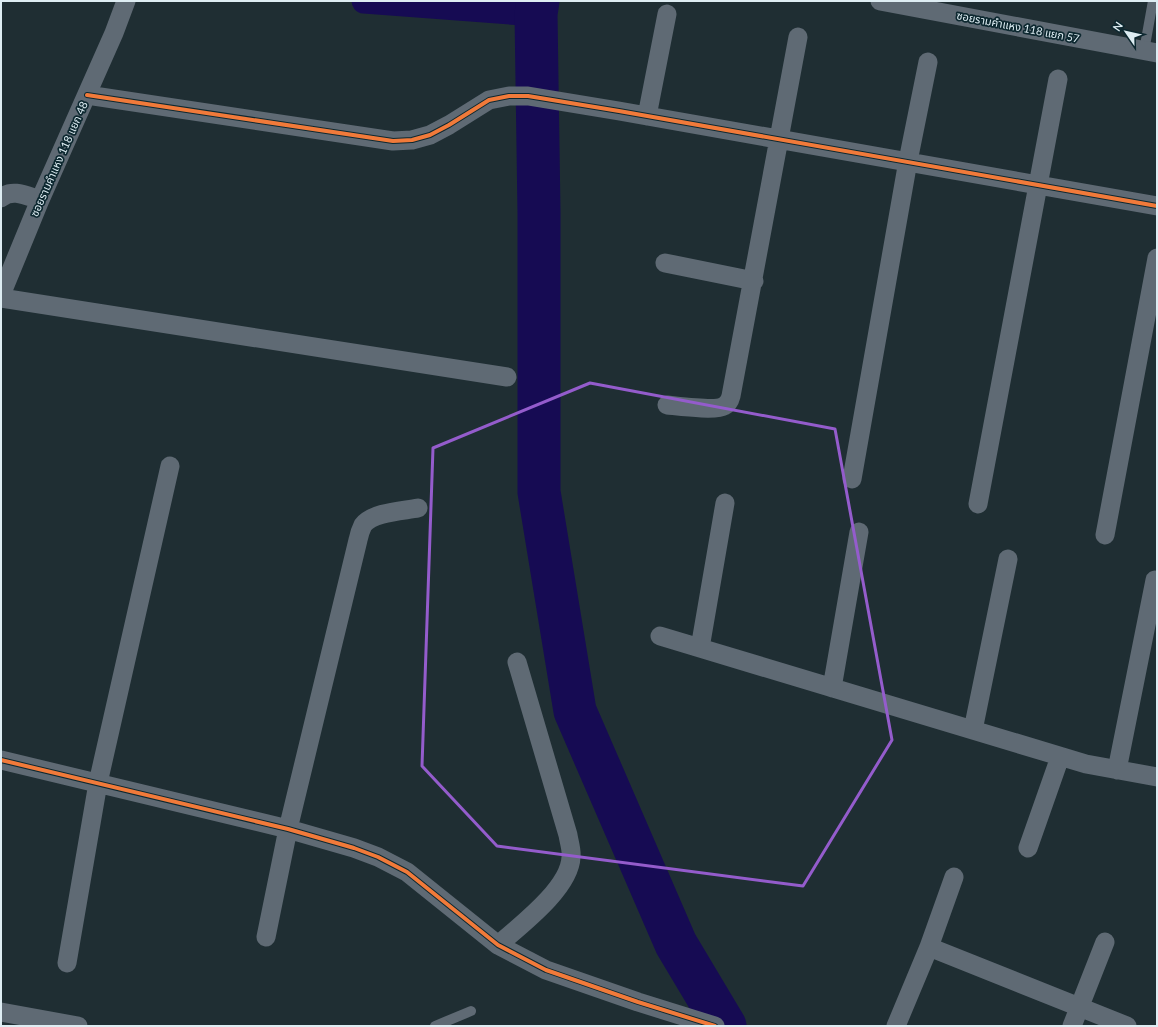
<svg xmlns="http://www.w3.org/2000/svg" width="1158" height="1027" font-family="Lato,'Noto Sans Thai',sans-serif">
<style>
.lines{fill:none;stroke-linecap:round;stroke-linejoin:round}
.canal{stroke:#160b53;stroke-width:25}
.river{stroke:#160b53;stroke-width:43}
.lane{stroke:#5f6a74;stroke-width:10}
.street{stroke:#5f6a74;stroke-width:19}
.cycleway-casing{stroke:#0d2830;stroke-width:6}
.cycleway{stroke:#f17a3a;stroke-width:4}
.marked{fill:none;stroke:#945ccc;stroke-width:3;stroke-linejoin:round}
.labels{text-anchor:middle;stroke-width:3.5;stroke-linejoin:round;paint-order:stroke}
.street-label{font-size:11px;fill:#deedf3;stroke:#0d2830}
</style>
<rect width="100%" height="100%" fill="#1f2e33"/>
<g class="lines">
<!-- canal -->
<path class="canal" d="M364,1L536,14"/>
<!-- river -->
<path class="river" d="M538,1L536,14L539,213V492L575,711L676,944L725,1026"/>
<!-- lane -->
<path class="lane" d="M1144,51L1153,1
M435,1026L471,1011"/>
<!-- street -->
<path class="street" d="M880,1L1157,53
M87,95L393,141L412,140L430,135L449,125L489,100L509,96H528L619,111L1157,206
M647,116L667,14
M1,198C12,188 27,196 40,200
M665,263L754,281
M1,295L40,200L114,33L126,1
M1,298L507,377
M667,405C678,406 716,411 724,406C728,404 730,400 731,396L798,37
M852,479L908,161L928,62
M978,504L1058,79
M1105,535L1157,258
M660,636L1086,764L1157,777
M700,648L725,503
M832,688L859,532
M973,730L1008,559
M1,760L288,829L354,848L378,857L407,872L498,945L546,970L638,1002L715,1026
M1117,770L1155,580
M1028,848L1060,757
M266,937L288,829L358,540C359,535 361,529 363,525C373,512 403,511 418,508
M498,945C521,925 570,888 571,857C572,850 569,842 568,835L517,662
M929,947L1127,1026
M67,963L98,783L170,466
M1,1012L78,1026
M896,1026L929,947L954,877
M1072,1026L1105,942"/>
<!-- cycleway casing -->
<g class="cycleway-casing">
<path id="cycleway" d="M87,95L393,141L412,140L430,135L449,125L489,100L509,96H528L619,111L1157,206
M1,760L288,829L354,848L378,857L407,872L498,945L546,970L638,1002L715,1026"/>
</g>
<!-- cycleway -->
<use href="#cycleway" class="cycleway"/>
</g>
<!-- marked area -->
<path class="marked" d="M590,383L835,429L892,740L803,886L497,846L422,766L433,448Z"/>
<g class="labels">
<!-- street labels -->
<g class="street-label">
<text transform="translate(1018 27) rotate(11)" y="4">ซอยรามคำแหง 118 แยก 57</text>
<text transform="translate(59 159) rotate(-66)" y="4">ซอยรามคำแหง 118 แยก 48</text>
</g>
</g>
<!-- border -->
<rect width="1158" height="1027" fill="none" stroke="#deedf3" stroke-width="4"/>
<!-- north arrow -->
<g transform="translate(1126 32) rotate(304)" stroke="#0d2830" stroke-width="3" paint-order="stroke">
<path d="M0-3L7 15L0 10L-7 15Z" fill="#deedf3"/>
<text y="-6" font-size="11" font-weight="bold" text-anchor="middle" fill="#deedf3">N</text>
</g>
</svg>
